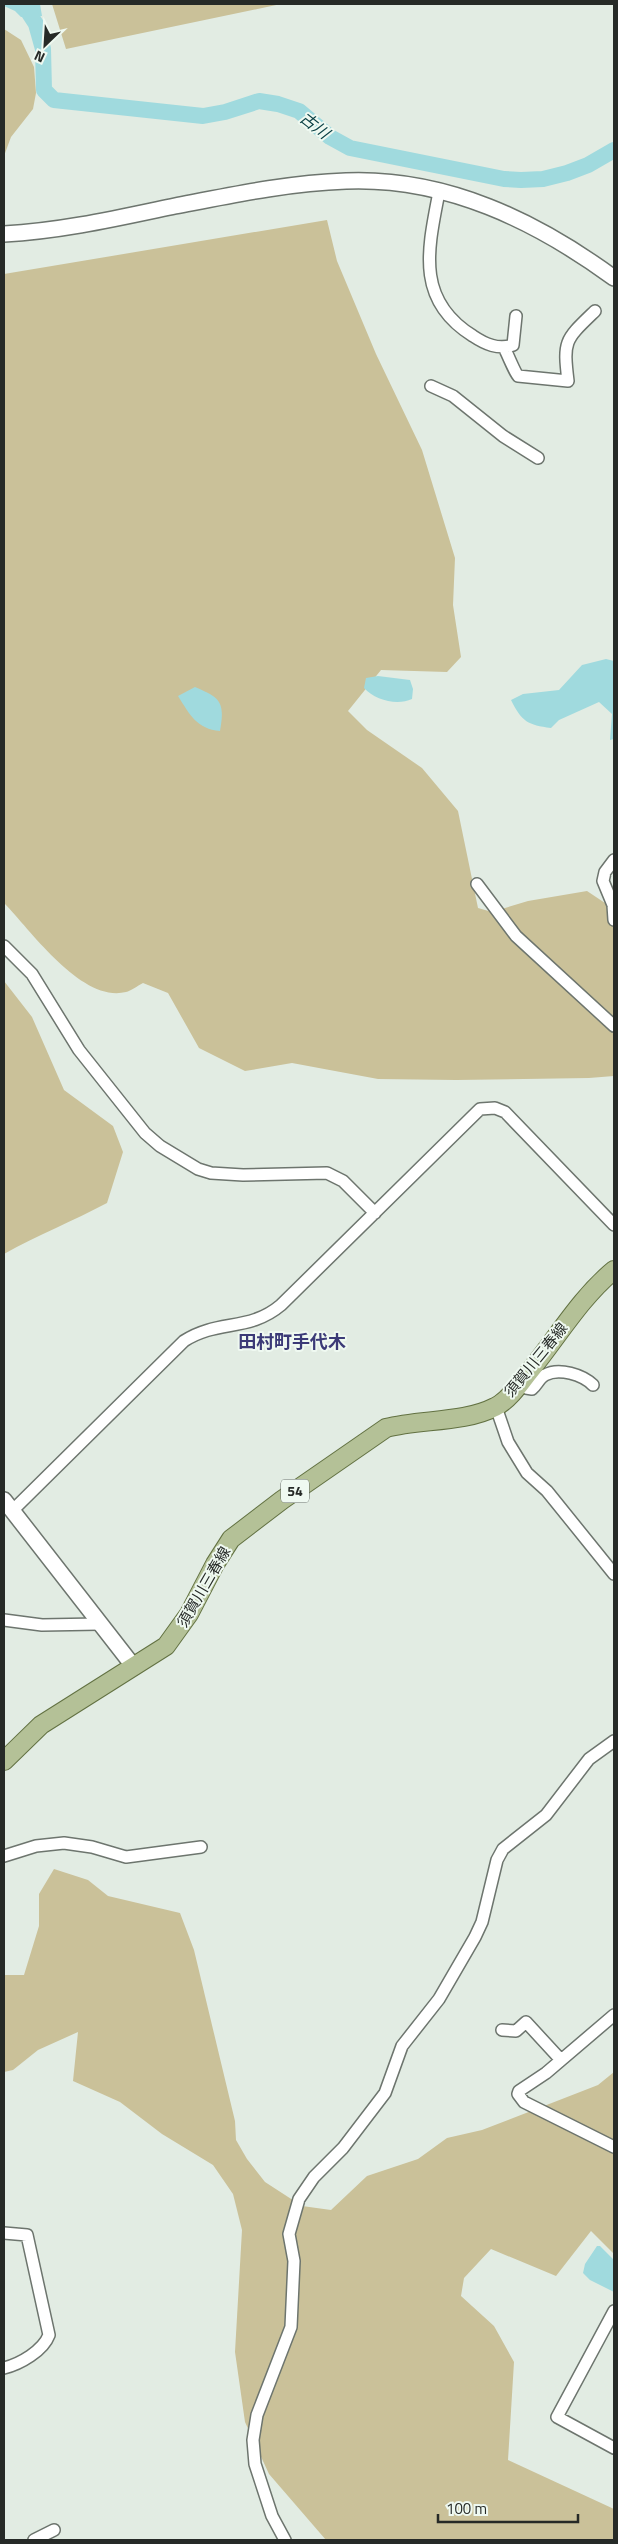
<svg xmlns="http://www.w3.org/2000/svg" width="618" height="2544" font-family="'Titillium Web','Noto Sans JP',sans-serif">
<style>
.green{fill:#cac199}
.water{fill:#a0dade}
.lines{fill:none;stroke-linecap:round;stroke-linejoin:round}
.river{stroke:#a0dade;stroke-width:16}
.street-casing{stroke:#6d756e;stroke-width:14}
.secondary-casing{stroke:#6d756e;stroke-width:18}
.primary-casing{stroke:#627142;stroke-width:20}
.street{stroke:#fff;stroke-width:11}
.secondary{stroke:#fff;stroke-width:15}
.primary{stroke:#b4c197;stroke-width:18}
.labels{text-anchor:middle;stroke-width:4;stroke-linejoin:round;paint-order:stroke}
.shield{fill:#eff9f1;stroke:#626864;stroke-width:1}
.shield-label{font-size:14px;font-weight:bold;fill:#262a27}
.street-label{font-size:15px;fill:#262a27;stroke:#eff9f1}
.water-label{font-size:16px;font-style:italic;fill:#0b4145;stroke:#eff9f1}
.quarter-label{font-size:18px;font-weight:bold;fill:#3b3a77;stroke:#eff9f1}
</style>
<rect width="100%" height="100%" fill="#e2ece3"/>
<!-- green -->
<path class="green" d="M52,4H281L66,49Z
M4,29L21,40L34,67L36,93L33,109L11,137L4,156Z
M327,220L337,261L376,354L422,450L455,558L453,605L461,657L447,672L381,670L348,711L367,730L422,768L458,811L478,908L492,912L528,901L587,891L614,909V1076L589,1078L456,1080L378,1079L292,1063L245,1071L199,1048L168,993L143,983C137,986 131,991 126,992C82,1003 32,932 5,904L4,274Z
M4,981L32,1017L64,1090L113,1126L123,1152L107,1203C73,1221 38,1235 4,1254Z
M54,1869L88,1880L108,1896L180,1913L194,1950L235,2121L236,2140L247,2159L265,2182L302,2206L331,2210L367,2176L418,2159L447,2138L482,2130L598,2085L614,2072V2254L591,2231L556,2276L491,2249L464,2278L461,2296L494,2326L514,2362L508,2460L614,2509V2540H326L269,2474L245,2422L235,2352L242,2230L233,2194L213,2165L162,2134L120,2102L73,2081L78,2032L38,2050L13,2070L4,2072V1975H24L39,1926V1894Z"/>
<!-- water -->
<path class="water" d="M4,4H40L42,16L21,17L15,11L4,6Z
M606,659L614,661V739L610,740L612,714L599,702L559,720L551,728C528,725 522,722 511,700L523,694L559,690L582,665Z
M378,676L410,680L413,689L412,699C397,706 375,700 364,688L366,678Z
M195,687C221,698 225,702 220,731C197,729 190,715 178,696Z
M597,2246H600L614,2260V2292L590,2280L583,2273L585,2264Z"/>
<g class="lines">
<!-- river -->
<path class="river" d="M23,4L36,24L43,49L44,90L54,100L203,116L225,112L259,101L278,104L299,111L330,137L350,148L504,179L521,180L543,179L567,173L588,165L614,150"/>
<!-- street casing -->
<g class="street-casing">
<path id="street" d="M439,192C428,249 415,300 473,336C485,344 498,350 513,345L516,316
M504,347C506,351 516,375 518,376L568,381C563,340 565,340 595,311
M431,386L453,396L503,436L538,458
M614,860L605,872L603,881L613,905L614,920
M477,884L516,936L614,1026
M4,946L32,974L79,1050L145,1133L160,1146L198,1169L211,1173L243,1175L327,1173L343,1181L375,1213
M523,1380L526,1388L532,1389C537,1385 539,1378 545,1375C559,1367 583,1375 593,1385
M496,1407L508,1442L527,1473L547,1491L614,1574
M12,1511L184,1341C218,1319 249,1332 281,1305L480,1109L495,1108L505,1112L614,1225
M4,1620L42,1625L99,1624
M4,1856L36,1846L64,1843L92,1847L126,1857L201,1847
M614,2015L546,2073L519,2091L518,2094L524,2102L614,2147
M502,2030L516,2031L526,2022L561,2060
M4,2233L27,2235L49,2335C43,2351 20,2364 4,2368
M614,2311L557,2417L614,2448
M34,2540L54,2530
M285,2540L272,2516L255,2464L253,2440L257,2415L291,2327L294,2261L289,2234L299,2199L314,2177L343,2148L385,2093L402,2046L439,1999L475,1937L482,1922L497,1860L503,1849L546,1815L589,1759L614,1741"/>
</g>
<!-- secondary casing -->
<g class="secondary-casing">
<path id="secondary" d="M4,234C62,231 118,218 175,206C232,195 288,183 346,181C446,177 536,221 614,278
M4,1500L134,1667"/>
</g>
<!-- primary casing -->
<g class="primary-casing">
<path id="primary" d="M4,1761L41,1725L166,1646L189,1614L215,1564L231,1539L282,1500L386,1428C420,1419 464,1423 495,1407C508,1401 520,1384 529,1372C557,1338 580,1298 614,1270"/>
</g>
<!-- street -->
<use href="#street" class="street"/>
<!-- secondary -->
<use href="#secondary" class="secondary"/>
<!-- primary -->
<use href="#primary" class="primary"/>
</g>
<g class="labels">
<!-- shield labels -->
<rect class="shield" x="281" y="1479.5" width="28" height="23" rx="4"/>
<g class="shield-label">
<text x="295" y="1496">54</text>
</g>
<!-- street labels -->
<g class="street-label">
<text transform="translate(536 1360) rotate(-51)" y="5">須賀川三春線</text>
<text transform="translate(204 1587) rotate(-60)" y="5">須賀川三春線</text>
</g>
<!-- water labels -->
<g class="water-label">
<text transform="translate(315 125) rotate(38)" y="6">古川</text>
</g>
<!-- quarter labels -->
<g class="quarter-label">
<text x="292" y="1348">田村町手代木</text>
</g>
</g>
<!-- border -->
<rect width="618" height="2544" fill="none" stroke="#262a27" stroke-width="10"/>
<!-- north arrow -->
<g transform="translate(45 45) rotate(205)" stroke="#eff9f1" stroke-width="4" paint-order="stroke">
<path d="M0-4L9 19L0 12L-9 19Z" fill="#262a27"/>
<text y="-8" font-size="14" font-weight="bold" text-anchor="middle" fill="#262a27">N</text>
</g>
<!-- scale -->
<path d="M438 2514v8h140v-8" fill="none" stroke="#262a27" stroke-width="2.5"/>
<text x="446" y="2514" font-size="15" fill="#262a27" stroke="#eff9f1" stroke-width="4" paint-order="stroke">100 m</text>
</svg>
